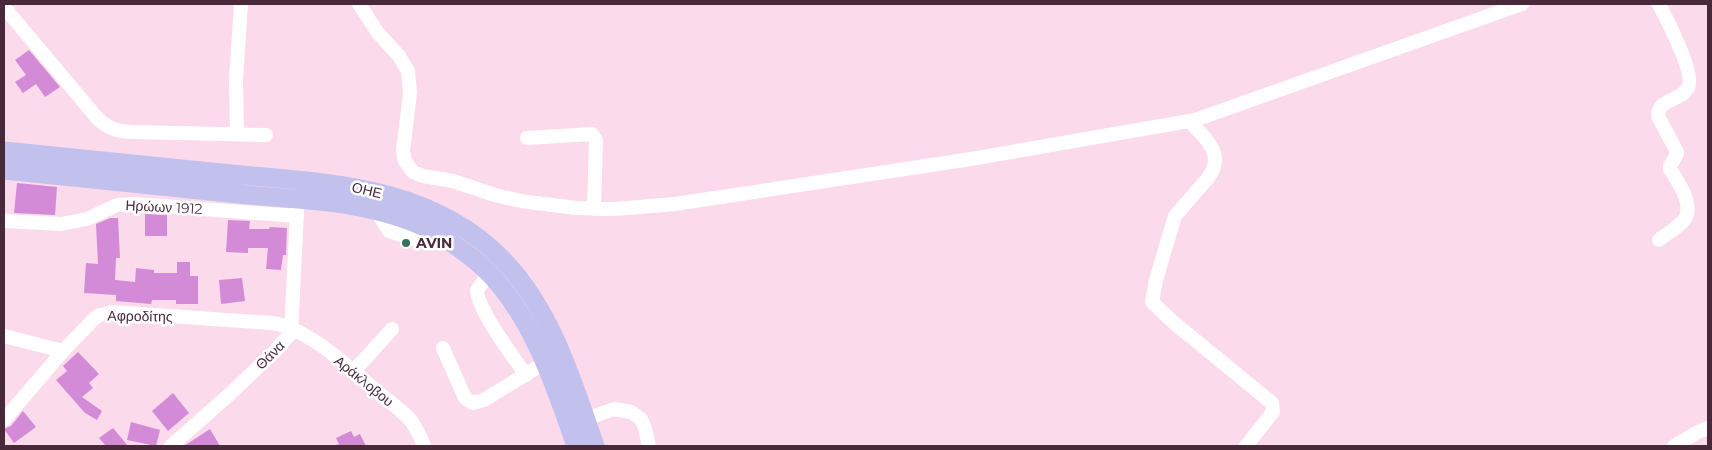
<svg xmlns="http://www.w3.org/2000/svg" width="1712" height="450" font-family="Montserrat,sans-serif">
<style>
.building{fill:#d38bd7}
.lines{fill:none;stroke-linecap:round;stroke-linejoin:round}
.minor{stroke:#fff;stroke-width:14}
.major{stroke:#c2c1ee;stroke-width:19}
.poi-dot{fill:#37715a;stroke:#fff;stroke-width:2}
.labels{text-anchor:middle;stroke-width:5;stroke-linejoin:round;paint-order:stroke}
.street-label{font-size:14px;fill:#48293a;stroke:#fff}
.poi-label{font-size:14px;font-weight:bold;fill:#48293a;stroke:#fff;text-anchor:start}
</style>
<rect width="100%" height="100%" fill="#fadaeb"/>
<!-- building -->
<path class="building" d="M29,50L60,87L45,97L36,84L23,93L15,82L26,75L15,60Z
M17,183L57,187L55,215L14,213Z
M145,214L167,215V236H145Z
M110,218H118L120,258H116L115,280L135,282L136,268L154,270V273H177V262H190V276H198V304H176V300H152L151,304L116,301V295L84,293L86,263L98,264L96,224Z
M228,220L250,221L249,229H269L270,227L287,228L286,255H283L281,270L266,269L268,248H248V253L226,252Z
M242,278L245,301L221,304L219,280Z
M78,352L99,374L89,383L93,388L82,397L102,411L97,420L85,413L56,380L67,371L63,366Z
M173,393L189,413L168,431L152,411Z
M23,411L36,427L14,443L4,429L11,426Z
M131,422L160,430L156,446L127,440Z
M113,428L128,446H106L99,438Z
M210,429L220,446H184L187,444Z
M351,431L354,437L360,434L366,446H334L339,444L336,438Z"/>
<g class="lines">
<!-- minor -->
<path class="minor" d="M359,4L378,33L399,56L408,71L410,93L403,151L405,161L413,172L423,176L453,181L498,196L527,202L577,208L615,209L675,204L971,159L1195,120L1522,4
M1659,4C1666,18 1696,75 1688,88C1680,102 1658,98 1658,116L1677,152V154L1670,166V169C1678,182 1695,205 1684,220C1678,228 1667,233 1659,240
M4,7L98,119C109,129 117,131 132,132L266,135
M1189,121C1206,138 1226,155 1208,178L1175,216L1156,280L1152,302L1173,322L1272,403L1273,412L1246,446
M237,134L236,79L241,4
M527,138L592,134L596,140L594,209
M377,212L389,231L412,239L430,231
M4,221L61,224L87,219L117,205L135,204L297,216
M490,273L477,290C477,309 514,358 526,375
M4,336L63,351
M443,348L465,398L473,403L484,400L546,362
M354,371L392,329
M586,419L614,409L631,412L641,419L645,428L649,446
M4,420L63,351L95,318L100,315L112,312L272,323C309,328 352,370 380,394C391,403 403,411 412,422C417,430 421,437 424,446
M171,446L231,393L274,352L291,333L298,192
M1674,446L1698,432L1708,428"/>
<!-- major -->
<path class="major" d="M4,151C73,158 142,165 211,172C314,183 426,180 504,261C552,311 573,383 595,446
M4,170C85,178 167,186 249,195C303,200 361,201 413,222C438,232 472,255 491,275C535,323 555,386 576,446"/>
</g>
<!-- markers -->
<circle class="poi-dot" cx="406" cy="243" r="5"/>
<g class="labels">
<!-- street labels -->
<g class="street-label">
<text transform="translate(367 190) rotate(13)" y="5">ΟΗΕ</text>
<text transform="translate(164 207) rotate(3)" y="5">Ηρώων 1912</text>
<text transform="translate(140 316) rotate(1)" y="5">Αφροδίτης</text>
<text transform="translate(270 355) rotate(-45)" y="5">Θάνα</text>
<text transform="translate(364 381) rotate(39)" y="5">Αράκλοβου</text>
</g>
<!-- poi labels -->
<g class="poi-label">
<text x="416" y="248">AVIN</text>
</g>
</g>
<!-- border -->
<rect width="1712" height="450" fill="none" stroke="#48293a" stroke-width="10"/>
</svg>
